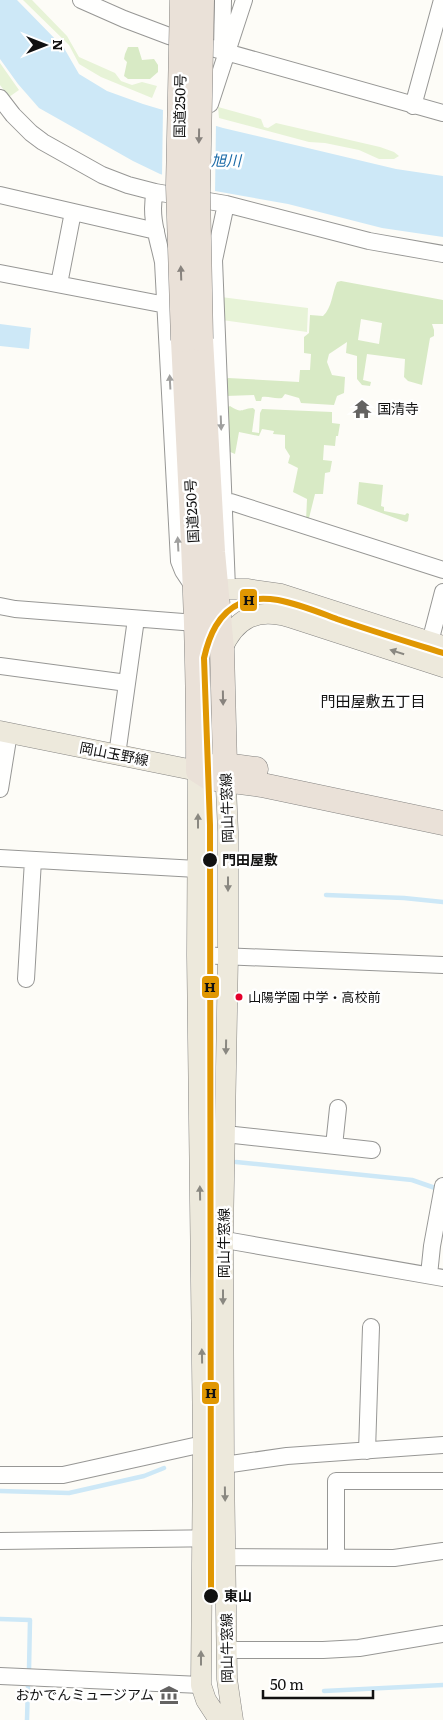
<svg xmlns="http://www.w3.org/2000/svg" width="443" height="1720" font-family="Literata,'Noto Sans JP',serif">
<style>
.green{fill:#e7f3d7}
.forest{fill:#d8eac5;fill-rule:evenodd}
.water{fill:#cde8f7}
.pier{fill:#fdfcf7}
.lines{fill:none;stroke-linecap:round;stroke-linejoin:round}
.stream{stroke:#cde8f7;stroke-width:4.5}
.minor-casing{stroke:#979795;stroke-width:18}
.major-casing{stroke:#858482;stroke-width:21}
.highway-casing{stroke:#858482;stroke-width:25}
.minor{stroke:#fffffe;stroke-width:16}
.major{stroke:#ede9dc;stroke-width:20}
.highway{stroke:#eae1d8;stroke-width:24}
.highway-bridge-casing{stroke:#858482;stroke-width:25;stroke-linecap:butt}
.highway-bridge{stroke:#eae1d8;stroke-width:24}
.tram-1-casing{stroke:#fff;stroke-width:10}
.tram-1{stroke:#e09702;stroke-width:6}
.oneway{fill:#88837e}
.oneway2{fill:#a0a09f}
.oneway3{fill:#8a8881}
.stop-dot{fill:#111;stroke:#fff;stroke-width:2}
.bus-dot{fill:#e4002b;stroke:#fff;stroke-width:2}
.labels{text-anchor:middle;stroke-width:5;stroke-linejoin:round;paint-order:stroke}
.bus-label{font-size:13px;fill:#111;stroke:#fff;text-anchor:start}
.street-label{font-size:14px;fill:#111;stroke:#fff}
.poi-label{font-size:14px;fill:#111;stroke:#fff;text-anchor:start}
.stop-label{font-size:14px;font-weight:bold;fill:#111;stroke:#fff;text-anchor:start}
.water-label{font-size:15px;font-style:italic;fill:#1768a6;stroke:#fff}
.neighbourhood-label{font-size:15px;fill:#111;stroke:#fff}
.line-badge{stroke:#fff;stroke-width:2}
.pale-badge-label{font-size:14px;text-anchor:middle;font-weight:bold;fill:#111}
</style>
<rect width="100%" height="100%" fill="#fdfcf7"/>
<!-- green -->
<path class="green" d="M23,0H32L67,36L79,57L115,73L121,81L132,85L142,82L157,86L152,98L101,77L79,64L69,45Z
M0,63L19,90L9,97L0,85Z
M218,107L261,119L264,127L268,128L276,123L380,147L394,152L399,156L394,159H379L359,150L325,143L309,142L219,118Z
M221,297L308,308L307,332L222,320Z"/>
<!-- forest -->
<path class="forest" d="M128,47H138L142,60L154,59L158,65V72L150,79H128L124,76L127,62L124,59L125,54Z
M341,281L443,300V324H432L434,330V336L430,338L422,385L408,381L404,377L405,359L367,354L363,380L371,382L370,386L362,385L357,379V356L346,353L347,342L329,354L327,362L332,375L345,377L344,393L337,396L334,405L301,403L299,398L285,394L282,398C274,399 269,396 262,397L261,401H256L254,395L226,396L225,381L228,378L299,382L300,370H310L311,354L304,353V337L309,333L310,315L323,316C332,308 332,293 337,282ZM361,319L382,323L379,344L358,340Z
M230,406C243,414 240,409 253,408L255,410L252,432L259,433L260,413L262,409L332,412V423L340,424L338,436H336L335,446L324,445L323,460L332,461L330,472L325,473L323,494H315L308,522L306,521L307,499L293,492L298,468L288,463L290,456L285,448V435L273,434L274,431L262,429L259,436L239,432L235,454L228,451V407Z
M359,482L383,485L381,506L384,507V511L405,515L407,513L409,514L408,521L406,522L357,504Z"/>
<!-- water -->
<path class="water" d="M0,0H17L64,48L79,74L107,91L143,104L223,128L396,169L443,176V237L382,228L288,204L215,191L160,174L133,161L39,108L18,84L0,59Z
M0,324L31,328L29,349L0,346Z"/>
<!-- pier -->
<path class="pier" d="M163,108L216,123L215,193L162,177Z"/>
<g class="lines">
<!-- stream -->
<path class="stream" d="M326,895L404,898L443,902
M236,1162L412,1180L438,1189
M0,1491L69,1493L144,1476L164,1468
M0,1619L30,1620L29,1670
M324,1691L443,1685
M27,1720L28,1684"/>
<!-- minor casing -->
<g class="minor-casing">
<path id="minor" d="M81,0L124,19L169,36L443,113
M222,52L223,0
M0,98L13,115L31,133L43,142L102,175L128,185L155,192L226,204L369,241L443,254
M210,104L244,0
M413,106L442,0
M155,192C149,215 158,239 163,262L179,561L183,571L193,586
M0,195L156,231
M226,204L214,260L227,588
M0,273L166,305H175
M59,284L73,212
M224,502H231L443,570
M0,606L15,609L196,623
M430,642L443,592
M0,666L127,683
M117,755L136,619
M0,789L9,733
M0,858L197,869
M197,955L443,965
M26,979L33,860
M199,1133L225,1134L372,1150
M334,1146L338,1108
M200,1241H231L443,1278
M429,1275L432,1246L443,1186
M367,1451L371,1327
M224,1465L287,1456L443,1445
M0,1475H63L203,1444
M0,1541L225,1538
M202,1557L394,1558L443,1551
M336,1558V1481H443
M227,1650H323L359,1648L443,1634
M0,1676L201,1685"/>
</g>
<!-- major casing -->
<g class="major-casing">
<path id="major" d="M207,599L216,589H247L281,594L443,646
M222,649C236,618 256,608 289,617L443,667
M0,731L198,771L208,764L225,765L228,832V955L223,1236L224,1465L227,1679L233,1720
M198,771L197,955L203,1444L201,1685L206,1700L219,1720"/>
</g>
<!-- highway casing -->
<g class="highway-casing">
<path id="highway" d="M201,339L213,552L222,649L225,765L256,769
M183,340C190,483 199,627 198,771L209,778L262,785L443,823"/>
</g>
<!-- minor -->
<use href="#minor" class="minor"/>
<!-- major -->
<use href="#major" class="major"/>
<!-- highway -->
<use href="#highway" class="highway"/>
<!-- highway-bridge casing -->
<g class="highway-bridge-casing">
<path id="highway-bridge" d="M182,0L178,186L183,340
M201,339L198,192L202,0"/>
</g>
<!-- highway-bridge -->
<use href="#highway-bridge" class="highway-bridge"/>
<!-- tram-1 casing -->
<g class="tram-1-casing">
<path id="tram-1" d="M211,1596L210,825L204,658C209,636 218,613 241,603C252,598 266,598 278,600C299,604 318,612 337,619C372,631 408,642 443,653"/>
</g>
<!-- tram-1 -->
<use href="#tram-1" class="tram-1"/>
</g>
<!-- one-way arrows -->
<defs><path id="oneway-solid" d="M-6-.8H1V-3.2L6.5 0L1 3.2V.8H-6Z" transform="scale(1.25)"/></defs>
<g class="oneway">
<use href="#oneway-solid" transform="translate(199 136) rotate(91)"/>
<use href="#oneway-solid" transform="translate(181 273) rotate(-92)"/>
<use href="#oneway-solid" transform="translate(223 698) rotate(89)"/>
</g>
<g class="oneway2">
<use href="#oneway-solid" transform="translate(170 382) rotate(-93)"/>
<use href="#oneway-solid" transform="translate(221 423) rotate(88)"/>
<use href="#oneway-solid" transform="translate(178 544) rotate(-93)"/>
</g>
<g class="oneway3">
<use href="#oneway-solid" transform="translate(397 652) rotate(-162)"/>
<use href="#oneway-solid" transform="translate(198 821) rotate(-90)"/>
<use href="#oneway-solid" transform="translate(228 884) rotate(90)"/>
<use href="#oneway-solid" transform="translate(226 1047) rotate(91)"/>
<use href="#oneway-solid" transform="translate(200 1193) rotate(-91)"/>
<use href="#oneway-solid" transform="translate(223 1297) rotate(90)"/>
<use href="#oneway-solid" transform="translate(202 1356) rotate(-91)"/>
<use href="#oneway-solid" transform="translate(225 1494) rotate(89)"/>
<use href="#oneway-solid" transform="translate(201 1658) rotate(-90)"/>
</g>
<!-- icons -->
<defs>
<g id="temple-bare" transform="scale(1.5)"><path d="M0-6L5-2H3V0L6.5 2.5H4V6H1.5V3h-3V6H-4V2.5H-6.5L-3 0V-2H-5Z" fill="#646362" stroke="#fff" stroke-width="2.5" paint-order="stroke"/></g>
<g id="museum-bare" transform="scale(1.5)"><path d="M0-6L6-3V-2H-6V-3ZM-5-1h2V3h-2ZM-1-1h2V3h-2ZM3-1h2V3H3ZM-6 4H6V6H-6Z" fill="#646362" stroke="#fff" stroke-width="2.5" paint-order="stroke"/></g>
</defs>
<g fill-rule="evenodd">
<use href="#temple-bare" x="362" y="409"/>
<use href="#museum-bare" x="169" y="1695"/>
</g>
<!-- markers -->
<g class="stop-dot">
<circle cx="210" cy="860" r="8"/>
<circle cx="211" cy="1596" r="8"/>
</g>
<circle class="bus-dot" cx="239" cy="997" r="4.5"/>
<g class="labels">
<!-- bus labels -->
<g class="bus-label">
<text x="248" y="1002">山陽学園 中学・高校前</text>
</g>
<!-- street labels -->
<g class="street-label">
<text transform="translate(180 106) rotate(-89)" y="5">国道250号</text>
<text transform="translate(192 511) rotate(-93)" y="5">国道250号</text>
<text transform="translate(114 754) rotate(11)" y="5">岡山玉野線</text>
<text transform="translate(227 808) rotate(-92)" y="5">岡山牛窓線</text>
<text transform="translate(224 1243) rotate(-90)" y="5">岡山牛窓線</text>
<text transform="translate(227 1648) rotate(-91)" y="5">岡山牛窓線</text>
</g>
<!-- poi labels -->
<g class="poi-label">
<text x="377" y="414">国清寺</text>
<text x="154" y="1700" text-anchor="end">おかでんミュージアム</text>
</g>
<!-- stop labels -->
<g class="stop-label">
<text x="222" y="865">門田屋敷</text>
<text x="224" y="1601">東山</text>
</g>
<!-- water labels -->
<g class="water-label">
<text x="226" y="166">旭川</text>
</g>
<!-- neighbourhood labels -->
<g class="neighbourhood-label">
<text x="373" y="707">門田屋敷五丁目</text>
</g>
</g>
<g class="line-badge">
<rect x="239" y="588" width="19" height="24" rx="5" fill="#e09702"/>
<rect x="201" y="975" width="19" height="24" rx="5" fill="#e09702"/>
<rect x="201" y="1381" width="19" height="24" rx="5" fill="#e09702"/>
</g>
<g class="pale-badge-label">
<text x="249" y="605">H</text>
<text x="210" y="992">H</text>
<text x="211" y="1398">H</text>
</g>
<!-- north arrow -->
<g transform="translate(45 45) rotate(90)" stroke="#ffffff" stroke-width="4" paint-order="stroke">
<path d="M0-4L9 19L0 12L-9 19Z" fill="#111111"/>
<text y="-8" font-size="14" font-weight="bold" text-anchor="middle" fill="#111111">N</text>
</g>
<!-- scale -->
<path d="M263 1690v8h110v-8" fill="none" stroke="#111111" stroke-width="2.5"/>
<text x="270" y="1690" font-size="15" fill="#111111" stroke="#ffffff" stroke-width="4" paint-order="stroke">50 m</text>
</svg>
